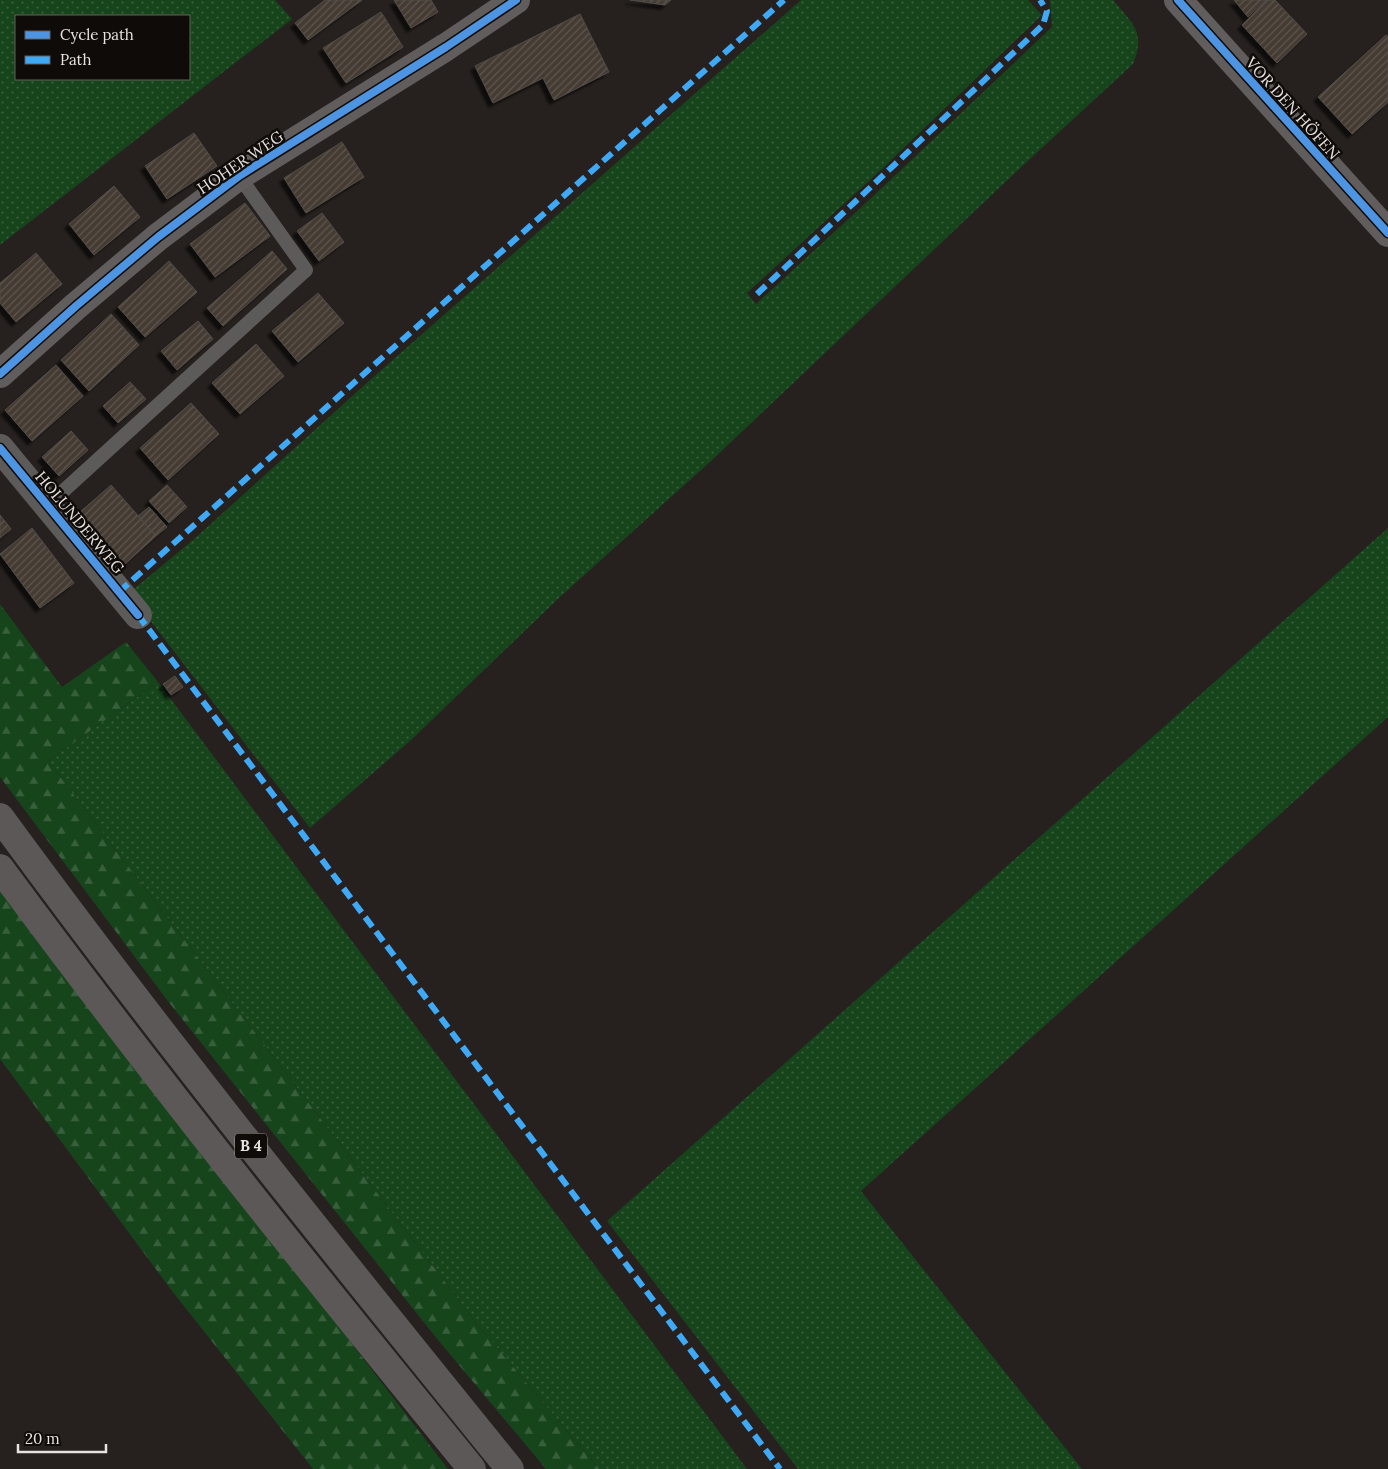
<svg xmlns="http://www.w3.org/2000/svg" width="1388" height="1469" font-family="Lora,serif">
<style>
.grass{fill:url(#grass-dots);fill-rule:evenodd}
.forest{fill:url(#forest-firs)}
.building{fill:url(#building-hatch);stroke:#504c49;filter:url(#shadow)}
.lines{fill:none;stroke-linecap:round;stroke-linejoin:round}
.lane{stroke:#5d5b5a;stroke-width:14}
.street{stroke:#5d5b5a;stroke-width:28}
.secondary{stroke:#605d5c;stroke-width:28}
.highway{stroke:#5c5857;stroke-width:28}
.quiet{stroke:#3fa9f5;stroke-width:6;stroke-dasharray:12 6;stroke-linecap:butt}
.cycleway-casing{stroke:#0f0b08;stroke-width:11}
.cycleway{stroke:#4d94e3;stroke-width:8}
.labels{text-anchor:middle;stroke-width:5;stroke-linejoin:round;paint-order:stroke}
.shield{fill:#0f0b08;stroke:#a8a29e;stroke-width:1}
.shield-label{font-size:15px;font-weight:bold;fill:#e9e3df}
.street-label{font-size:16px;fill:#e9e3df;stroke:#0f0b08}
</style>
<defs>
<pattern id="grass-dots" width="8" height="8" patternUnits="userSpaceOnUse" patternTransform="scale(1.25)"><rect width="8" height="8" fill="#16441b"/><path d="M2 2h.1M6 6h.1" fill="none" stroke="#385f3c" stroke-width="1.8" stroke-linecap="round"/></pattern>
<pattern id="forest-firs" width="22" height="20" patternUnits="userSpaceOnUse" patternTransform="scale(1.25)"><rect width="22" height="20" fill="#16441b"/><path d="M5 1l3.5 6h-7zM16 11l3.5 6h-7z" fill="#385f3c"/></pattern>
<pattern id="building-hatch" width="6" height="6" patternUnits="userSpaceOnUse" patternTransform="scale(1.25)"><rect width="6" height="6" fill="#443b32"/><path d="M-1 1l2-2M0 6l6-6M5 7l2-2" fill="none" stroke="#5f574f"/></pattern>
<filter id="shadow"><feDropShadow dx="-4.5" dy="4.5" stdDeviation="1" flood-color="#0009"/></filter>
</defs>
<rect width="100%" height="100%" fill="#26211e"/>
<!-- grass -->
<path class="grass" d="M0,0H275L292,19L0,245ZM16,16H189V79H16Z
M801,0H1028L1042,15L882,169L747,293L756,304L868,201L1052,27L1050,0H1113C1133,24 1146,32 1133,64L1017,171L710,462L561,596L411,740L310,828L129,593L193,540L370,380Z
M1388,528V717L861,1191L1082,1469H798L607,1221Z
M158,682L747,1469H599L477,1324L48,761Z"/>
<!-- forest -->
<path class="forest" d="M0,604L62,687L126,642L158,682L48,761L477,1324L599,1469H546L438,1340L167,1000L0,777Z
M0,885L448,1469H313L172,1291L0,1059Z"/>
<!-- building -->
<path class="building" d="M325,0H362L308,40L295,23Z
M394,0H431L438,12L411,28Z
M630,0H671L665,5Z
M1234,0H1266L1248,17Z
M1267,0H1275L1307,34L1277,63L1242,25Z
M381,12L403,47L346,83L323,48Z
M580,14L609,72L554,100L543,78L493,103L475,66Z
M1386,35L1388,37V102L1352,134L1318,97Z
M194,133L217,166L167,199L145,166Z
M342,142L364,177L306,213L284,178Z
M114,186L140,217L94,255L69,224Z
M245,203L270,236L215,277L190,244Z
M322,213L344,242L319,261L297,231Z
M272,251L287,269L223,326L207,308Z
M36,253L62,284L16,322L0,303V283Z
M169,261L197,292L145,337L118,307Z
M318,293L344,323L298,362L272,331Z
M111,314L139,345L89,391L61,360Z
M198,321L213,339L177,370L161,351Z
M256,344L284,376L240,414L212,383Z
M56,365L83,396L32,441L5,410Z
M130,382L146,399L118,423L103,406Z
M191,403L219,434L168,480L140,448Z
M71,431L88,450L59,476L42,457Z
M111,485L156,536L125,564L80,512Z
M167,485L187,507L169,523L149,501Z
M149,507L167,527L156,536L138,516Z
M0,515L11,529L0,538Z
M32,528L74,583L40,608L0,554Z
M175,676L183,687L171,695L163,684Z"/>
<g class="lines">
<!-- lane -->
<path class="lane" d="M48,505L306,270L239,176"/>
<!-- street -->
<path class="street" d="M0,448L138,615"/>
<!-- secondary -->
<path class="secondary" d="M1178,0L1388,233
M0,374L76,306L158,237L239,176L446,47L516,0"/>
<!-- highway -->
<path class="highway" d="M0,817C163,1040 336,1254 510,1469
M0,868C151,1073 311,1272 472,1469"/>
<!-- quiet -->
<path class="quiet" d="M757,294L1043,25L1047,11L1040,0
M119,592L784,0
M138,615L780,1469"/>
<!-- cycleway casing -->
<g class="cycleway-casing">
<path id="cycleway" d="M1178,0L1388,233
M0,374L76,306L158,237L239,176L446,47L516,0
M0,448L138,615"/>
</g>
<!-- cycleway -->
<use href="#cycleway" class="cycleway"/>
</g>
<g class="labels">
<!-- shield labels -->
<rect class="shield" x="235" y="1133.5" width="32" height="25" rx="4"/>
<g class="shield-label">
<text x="251" y="1151">B 4</text>
</g>
<!-- street labels -->
<g class="street-label">
<text transform="translate(1293 108) rotate(48)" y="6">VOR DEN HÖFEN</text>
<text transform="translate(240 162) rotate(-34)" y="6">HOHER WEG</text>
<text transform="translate(80 522) rotate(50)" y="6">HOLUNDERWEG</text>
</g>
</g>
<!-- legend -->
<rect x="15" y="15" width="175" height="65" fill="#0f0b08" stroke="#66615e"/>
<rect x="25" y="31" width="25" height="8" fill="#4d94e3" stroke="#66615e"/>
<text x="60" y="40" font-size="15" fill="#e9e3df">Cycle path</text>
<rect x="25" y="56" width="25" height="8" fill="#3fa9f5" stroke="#66615e"/>
<text x="60" y="65" font-size="15" fill="#e9e3df">Path</text>
<!-- scale -->
<path d="M18 1444v8h88v-8" fill="none" stroke="#e9e3df" stroke-width="2.5"/>
<text x="25" y="1444" font-size="15" fill="#e9e3df" stroke="#0f0b08" stroke-width="4" paint-order="stroke">20 m</text>
</svg>
